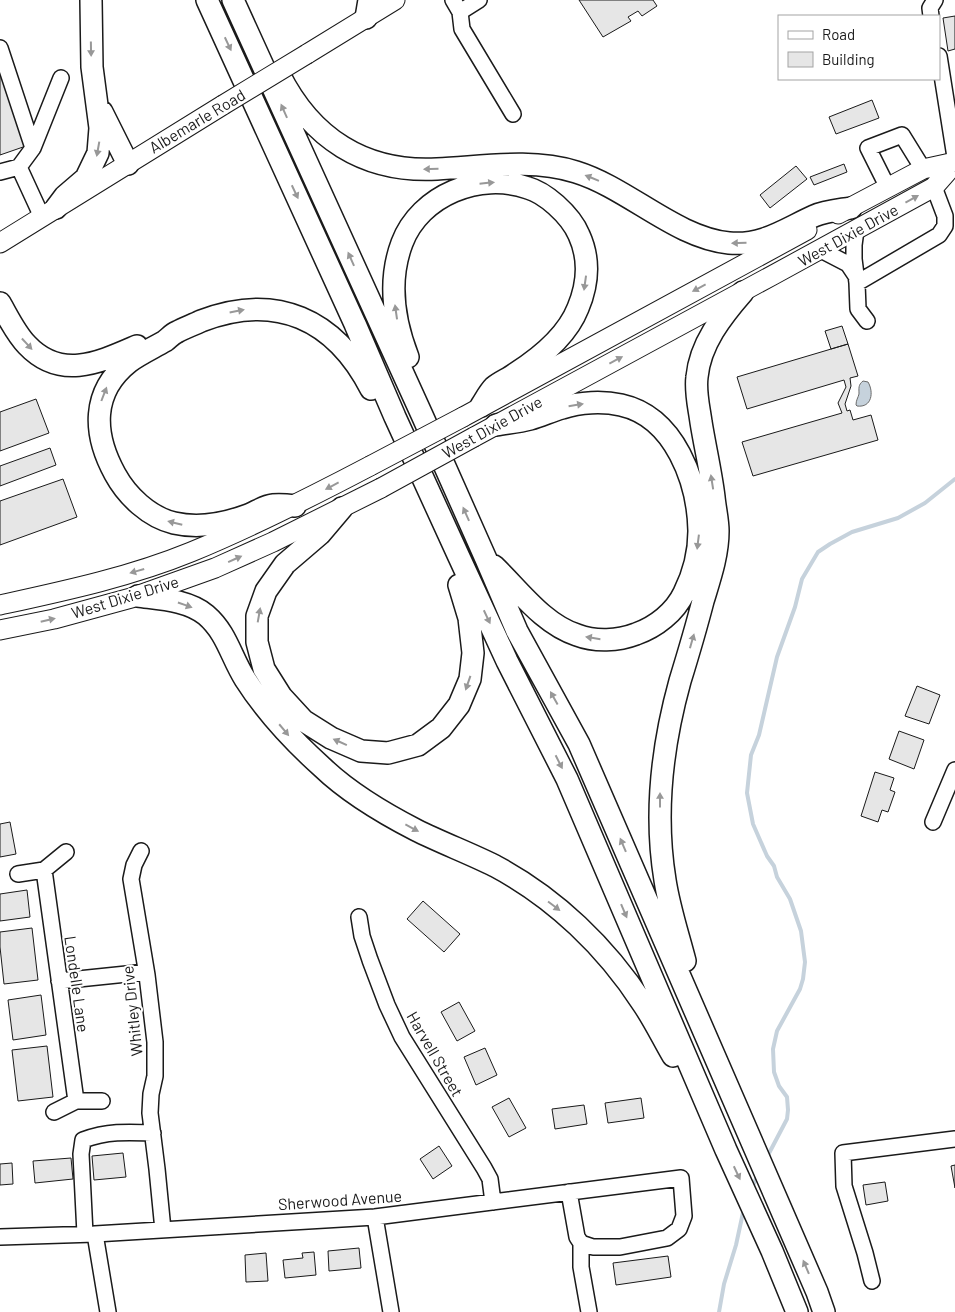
<svg xmlns="http://www.w3.org/2000/svg" width="955" height="1312" font-family="Barlow,sans-serif">
<style>
.water{fill:#c6d2dc;stroke:#6a6a6a}
.lines{fill:none;stroke-linecap:round;stroke-linejoin:round}
.stream{stroke:#c6d2dc;stroke-width:4}
.building{fill:#e6e6e6;stroke:#1a1a1a}
.minor-casing{stroke:#1a1a1a;stroke-width:18}
.major-casing{stroke:#1a1a1a;stroke-width:21}
.highway-casing{stroke:#1a1a1a;stroke-width:24}
.minor{stroke:#fff;stroke-width:15}
.major{stroke:#fff;stroke-width:19}
.highway{stroke:#fff;stroke-width:21}
.major-bridge-casing{stroke:#1a1a1a;stroke-width:21;stroke-linecap:butt}
.major-bridge{stroke:#fff;stroke-width:19}
.oneway{fill:#989898}
.labels{text-anchor:middle;stroke-width:4;stroke-linejoin:round;paint-order:stroke}
.street-label{font-size:16px;fill:#1a1a1a;stroke:#fff}
</style>
<rect width="100%" height="100%" fill="#fff"/>
<!-- water -->
<path class="water" d="M863,381L868,382C874,392 872,408 857,406L856,405C856,400 858,398 859,394C859,388 858,385 863,381Z"/>
<g class="lines">
<!-- stream -->
<path class="stream" d="M766,1159L787,1119L788,1110L787,1097L779,1086L774,1072L773,1049L777,1031L800,989L803,979L805,962L801,931L790,899L777,877L774,866L767,856L753,824L747,793L751,755L759,735L777,657L795,607L802,579L818,552L830,544L852,532L898,518L925,503L955,479
M752,1188L758,1174
M719,1312L724,1284L736,1245L744,1208"/>
</g>
<!-- building -->
<path class="building" d="M579,0H653L657,6L642,16L638,11L628,17L631,21L603,37Z
M955,16V49L948,51L943,18Z
M0,70L26,146L0,155Z
M872,100L879,118L836,134L829,117Z
M844,164L847,172L814,185L810,177Z
M796,166L807,179L770,208L760,195Z
M842,326L848,344L831,349L825,331Z
M848,344L858,376L850,378L851,386L845,404L847,411L850,410L853,420L871,415L878,440L753,476L742,442L842,413L838,403L846,387L844,380L747,409L737,377Z
M36,399L49,433L0,451V412Z
M50,448L56,465L0,486V466Z
M63,479L77,517L0,545V501Z
M917,686L940,695L929,724L905,716Z
M899,731L924,740L914,769L889,759Z
M875,772L894,778L890,790L895,792L888,812L882,810L878,822L861,816Z
M10,822L16,854L0,857V824Z
M27,890L30,917L0,921V894Z
M423,901L460,934L444,952L407,919Z
M32,928L38,980L4,984L0,947V932Z
M41,995L46,1035L13,1040L8,1000Z
M459,1002L475,1031L457,1041L441,1012Z
M47,1046L53,1097L18,1101L12,1050Z
M485,1048L497,1075L476,1085L464,1057Z
M509,1098L526,1128L509,1137L492,1107Z
M641,1098L644,1118L608,1123L605,1103Z
M584,1105L587,1124L555,1129L552,1109Z
M439,1146L452,1166L433,1179L420,1159Z
M123,1153L126,1177L94,1180L92,1156Z
M71,1158L73,1179L35,1183L33,1161Z
M12,1163L13,1184L0,1185V1164Z
M955,1165V1188L951,1166Z
M885,1182L888,1201L866,1205L863,1185Z
M359,1248L361,1268L329,1271L328,1251Z
M314,1252L316,1275L285,1278L283,1260L303,1258L302,1253Z
M266,1253L268,1281L246,1282L245,1255Z
M668,1256L671,1277L616,1285L613,1263Z"/>
<g class="lines">
<!-- minor casing -->
<g class="minor-casing">
<path id="minor" d="M453,0L460,12L479,0
M460,12L462,29L513,114
M931,16L930,8L935,0
M0,48L33,148L19,167
M939,56L955,157
M33,148L61,78
M0,172L19,167L42,217
M888,188L868,148L902,135L923,169
M856,230L854,245V259L857,283L858,309L867,321
M821,250L848,264L856,276
M857,283L939,235L945,226V216L934,187
M933,822L955,770
M141,851L134,865L131,879L147,975L155,1042V1076L151,1094L150,1113L157,1169L163,1230
M44,870L76,1101
M18,874L44,870L66,852
M359,917L362,936L370,960L387,1005L402,1037L484,1168L490,1179L493,1202
M59,981L146,972
M54,1112L76,1101H102
M375,1217L391,1312
M85,1234L81,1154L83,1140C108,1131 127,1132 153,1133
M95,1234L108,1312
M0,1237L95,1234L375,1217L681,1178L684,1216L679,1229L667,1238L620,1247H593L581,1243L577,1237L569,1192
M581,1243V1267L589,1312
M872,1281L865,1253L844,1186L843,1153L955,1139"/>
</g>
<!-- major casing -->
<g class="major-casing">
<path id="major" d="M307,54L395,0
M838,214L923,169L955,162
M0,243L223,105
M463,417L807,230
M474,437C628,354 781,271 934,187L955,163
M0,605C64,591 130,577 191,552C252,527 311,497 370,466
M0,630L54,619L131,598L215,568L273,542L381,488"/>
</g>
<!-- highway casing -->
<g class="highway-casing">
<path id="highway" d="M207,0L355,324L395,417L459,557L507,661L567,779L726,1150L772,1251L797,1312
M233,0L422,415L486,559L517,631L579,744L817,1292L824,1312
M366,18L369,0
M279,74C311,138 364,173 437,169C482,167 531,158 576,172C628,188 676,238 729,243C763,246 785,229 814,216C825,211 839,210 851,208
M102,112L128,164
M56,208L65,196L86,178L98,153L100,128L92,67L91,0
M0,303C8,317 16,334 27,345C61,381 100,362 137,346
M408,357C394,321 388,280 402,243C420,195 480,171 528,188C539,191 548,198 556,205C566,214 574,223 579,235C590,259 588,284 578,308C567,336 541,357 516,373C510,378 500,382 494,387C489,392 485,400 481,406
M295,506C288,505 280,504 273,505C264,506 256,512 248,515C224,524 200,529 174,523C149,517 127,496 115,474C93,434 91,392 129,362C140,354 153,348 165,341C169,338 172,334 177,332C184,328 193,325 201,321C276,292 335,319 371,389
M342,508L320,534L285,564L266,591L257,616V642L264,669L281,696L304,721L331,738L361,751L388,753L418,745L441,728L459,705L470,679L473,653L469,618L459,585
M494,566C519,590 543,624 577,635C595,642 618,641 636,634C656,627 675,612 684,593C693,575 699,552 699,531C698,482 675,417 621,405C603,401 580,402 562,408C551,411 541,416 530,419C519,422 507,423 496,425
M138,596C160,599 188,600 206,615C227,633 231,657 245,679C266,712 293,741 322,767C349,793 383,813 416,830C442,843 469,853 495,866C555,898 606,947 643,1004C654,1020 663,1039 673,1056
M685,961C678,934 669,907 665,880C654,813 662,746 680,681C688,655 696,628 703,601C710,578 718,555 718,531C718,520 715,508 714,497C711,472 705,447 701,422C699,407 695,392 697,377C700,344 722,316 743,292"/>
</g>
<!-- minor -->
<use href="#minor" class="minor"/>
<!-- major -->
<use href="#major" class="major"/>
<!-- highway -->
<use href="#highway" class="highway"/>
<!-- major-bridge casing -->
<g class="major-bridge-casing">
<path id="major-bridge" d="M223,105L307,54
M370,466L463,417
M381,488L474,437"/>
</g>
<!-- major-bridge -->
<use href="#major-bridge" class="major-bridge"/>
</g>
<!-- one-way arrows -->
<defs><path id="oneway-solid" d="M-6-.8H1V-3.2L6.5 0L1 3.2V.8H-6Z" transform="scale(1.25)"/></defs>
<g class="oneway">
<use href="#oneway-solid" transform="translate(228 44) rotate(65)"/>
<use href="#oneway-solid" transform="translate(91 49) rotate(89)"/>
<use href="#oneway-solid" transform="translate(284 111) rotate(-114)"/>
<use href="#oneway-solid" transform="translate(98 149) rotate(100)"/>
<use href="#oneway-solid" transform="translate(431 169) rotate(179)"/>
<use href="#oneway-solid" transform="translate(592 178) rotate(-158)"/>
<use href="#oneway-solid" transform="translate(487 183) rotate(-6)"/>
<use href="#oneway-solid" transform="translate(295 192) rotate(65)"/>
<use href="#oneway-solid" transform="translate(912 199) rotate(-29)"/>
<use href="#oneway-solid" transform="translate(739 243) rotate(179)"/>
<use href="#oneway-solid" transform="translate(351 259) rotate(-114)"/>
<use href="#oneway-solid" transform="translate(585 283) rotate(98)"/>
<use href="#oneway-solid" transform="translate(699 288) rotate(152)"/>
<use href="#oneway-solid" transform="translate(237 311) rotate(-11)"/>
<use href="#oneway-solid" transform="translate(396 312) rotate(-98)"/>
<use href="#oneway-solid" transform="translate(27 344) rotate(47)"/>
<use href="#oneway-solid" transform="translate(616 360) rotate(-28)"/>
<use href="#oneway-solid" transform="translate(104 394) rotate(-69)"/>
<use href="#oneway-solid" transform="translate(576 405) rotate(-9)"/>
<use href="#oneway-solid" transform="translate(712 482) rotate(-99)"/>
<use href="#oneway-solid" transform="translate(332 486) rotate(152)"/>
<use href="#oneway-solid" transform="translate(466 514) rotate(-114)"/>
<use href="#oneway-solid" transform="translate(175 523) rotate(-166)"/>
<use href="#oneway-solid" transform="translate(698 542) rotate(97)"/>
<use href="#oneway-solid" transform="translate(235 559) rotate(-24)"/>
<use href="#oneway-solid" transform="translate(137 571) rotate(164)"/>
<use href="#oneway-solid" transform="translate(185 605) rotate(19)"/>
<use href="#oneway-solid" transform="translate(259 615) rotate(-80)"/>
<use href="#oneway-solid" transform="translate(487 617) rotate(65)"/>
<use href="#oneway-solid" transform="translate(48 620) rotate(-13)"/>
<use href="#oneway-solid" transform="translate(593 638) rotate(-171)"/>
<use href="#oneway-solid" transform="translate(692 641) rotate(-74)"/>
<use href="#oneway-solid" transform="translate(468 683) rotate(109)"/>
<use href="#oneway-solid" transform="translate(554 698) rotate(-119)"/>
<use href="#oneway-solid" transform="translate(284 730) rotate(50)"/>
<use href="#oneway-solid" transform="translate(340 742) rotate(-156)"/>
<use href="#oneway-solid" transform="translate(559 762) rotate(63)"/>
<use href="#oneway-solid" transform="translate(660 800) rotate(-90)"/>
<use href="#oneway-solid" transform="translate(412 828) rotate(28)"/>
<use href="#oneway-solid" transform="translate(623 845) rotate(-113)"/>
<use href="#oneway-solid" transform="translate(554 906) rotate(37)"/>
<use href="#oneway-solid" transform="translate(624 911) rotate(67)"/>
<use href="#oneway-solid" transform="translate(737 1173) rotate(65)"/>
<use href="#oneway-solid" transform="translate(806 1267) rotate(-113)"/>
</g>
<g class="labels">
<!-- street labels -->
<g class="street-label">
<text transform="translate(197 121) rotate(-31)" y="6">Albemarle Road</text>
<text transform="translate(848 235) rotate(-29)" y="6">West Dixie Drive</text>
<text transform="translate(492 427) rotate(-29)" y="6">West Dixie Drive</text>
<text transform="translate(125 597) rotate(-17)" y="6">West Dixie Drive</text>
<text transform="translate(77 984) rotate(82)" y="6">Londelle Lane</text>
<text transform="translate(132 1011) rotate(-96)" y="6">Whitley Drive</text>
<text transform="translate(435 1054) rotate(60)" y="6">Harvell Street</text>
<text transform="translate(340 1200) rotate(-4)" y="6">Sherwood Avenue</text>
</g>
</g>
<!-- legend -->
<rect x="778" y="15" width="162" height="65" fill="#ffffff" stroke="#a3a3a3"/>
<rect x="788" y="31" width="25" height="8" fill="#ffffff" stroke="#a3a3a3"/>
<text x="822" y="40" font-size="15" fill="#1a1a1a">Road</text>
<rect x="788" y="52" width="25" height="15" fill="#e6e6e6" stroke="#a3a3a3"/>
<text x="822" y="65" font-size="15" fill="#1a1a1a">Building</text>
</svg>
